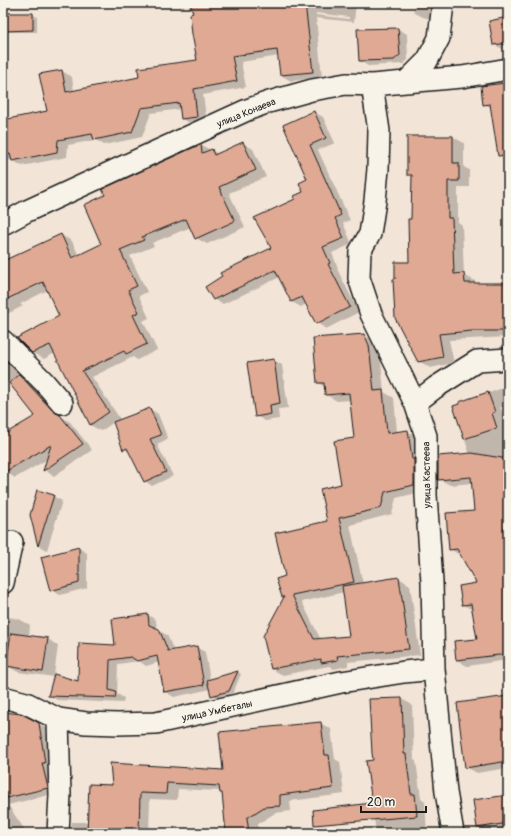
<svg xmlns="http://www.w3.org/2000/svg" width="511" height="836" font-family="Pangolin,sans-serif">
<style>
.shadow{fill:#0003;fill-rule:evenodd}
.building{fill:#dfa994;stroke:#1c1c1c}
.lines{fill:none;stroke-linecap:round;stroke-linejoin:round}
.minor-casing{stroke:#1c1c1c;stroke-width:24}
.minor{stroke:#f7f3e8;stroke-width:21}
.labels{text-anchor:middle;stroke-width:4;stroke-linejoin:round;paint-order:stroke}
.street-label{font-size:10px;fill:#1c1c1c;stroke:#f7f3e8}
</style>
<rect width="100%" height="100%" fill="#f2e4d7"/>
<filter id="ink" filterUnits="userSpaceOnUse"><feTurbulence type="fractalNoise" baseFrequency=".025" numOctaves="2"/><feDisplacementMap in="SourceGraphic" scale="8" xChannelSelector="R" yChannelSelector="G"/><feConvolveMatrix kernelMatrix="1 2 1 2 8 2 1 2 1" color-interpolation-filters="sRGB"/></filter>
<g filter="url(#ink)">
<!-- shadow -->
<path class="shadow" d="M191,3H356L354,22L316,18L322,77L291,81L281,75L279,56L241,62L246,87L203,95L207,123L192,124L182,119L181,109L151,113L142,137L104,145L96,140L68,145L67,157L22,166L12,160H7L3,158V121L48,112L62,71L72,77L74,92L140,78L198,61ZM316,13L349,17V19L316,15Z
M416,3H442L439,22L423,17L413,12Z
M3,14H33L37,17V32H5L3,31Z
M508,18V58L506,57L505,50L494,45Z
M398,29L407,34L408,60L403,64L368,66L360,61L358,30Z
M508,83V149L492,108L484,104L482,87Z
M314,112L323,117L335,143L318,150L350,220L343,223L352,244L332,253L338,268L337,269L359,312L326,329L317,323L306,304L301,307L292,302L280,277L223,304L214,299L273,249L297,200L304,192L309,179L285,125Z
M453,137L464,143V167L469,170V187H458V222L462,225L464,275L475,281V284H508V337L449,340L454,363L430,368L419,361L410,263L413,177L408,174Z
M243,143L253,149L266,177L229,193L245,227L207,244L196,238L191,227L152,243L154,246L130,256L147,292L139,296L149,318L143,321L157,350L137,360L133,357L92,377L120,419L115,422L150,409L158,414L168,439L157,444L173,476L152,486L145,481L131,453L124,449L114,422L101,431L90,425L55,353L44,359L33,353L18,338L61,317L48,290L20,304L23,306L3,316V259H8L61,235L72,241L79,256L103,244L106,196L201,145L218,154Z
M363,335L375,341L380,352L384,392L394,398L397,432L407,431L419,437L425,491L396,498L392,514L350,525L363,584L399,578L410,585L420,655L348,662V666L334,669L329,666L283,675L271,669L285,598L283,597L287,577L328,522L355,439L351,400L337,401L326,395L325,387L318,383ZM344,592L351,637L321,640L302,602Z
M3,355L62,417L70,422L92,450L54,476L44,470L48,459L15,478L3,470V436L37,416L9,381L6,383L3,381Z
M274,360L282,365L288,408L278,409L279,419L265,421L256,416Z
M503,380H508V407H500L505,418L502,419L508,436V660L467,666L457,660L478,640L473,610L463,605L477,584L461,556L450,549L475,512L473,483L450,485L439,479L470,455L454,407L460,405V403L503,388Z
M53,496L62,501L47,550L39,546L31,515Z
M79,548L87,553V588L60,595L51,590Z
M148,615L156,620L157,630L167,635L174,651L196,647L205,652L210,680L238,672L241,674L233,693L216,697L212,695L211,689L174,697L165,692L160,662L146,666L139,661L118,664L117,694L124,698L123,703L57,700L49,695L54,677L18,672L7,666L8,659L3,658V616L19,619L30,625L29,637L48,639L58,646L54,675L79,682Z
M508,697V768L477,773L466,767Z
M402,699L412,705L414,760L416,761L421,798L425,801L427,833H376L372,804H373L375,761L370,700Z
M3,712L39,724L48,729L57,793L8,805L27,833H3Z
M320,723L331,729L335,759L340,762L344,794L290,801L291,811L275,813L258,824V833H227L223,794L220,791L178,789L177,800L150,799L149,833H71L72,822H88L113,786L224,771Z
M508,796V831L488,833L478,828Z"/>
<!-- building -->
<path class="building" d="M190,3H305L313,72L280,75L277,50L232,56L237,81L194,89L197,117L181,119L179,103L141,108L132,132L94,140L92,134L58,140L57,152L12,161L10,154H3V120L47,111L39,74L62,70L66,92L139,77L138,68L197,60L192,34L190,14L193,13Z
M3,13H33V30L3,31Z
M508,17V43L493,45L489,21Z
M398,28L400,55L394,60L359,61L357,29Z
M505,83L506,90H508V155L498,156L490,104L483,105L481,86Z
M314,111L326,138L310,145L341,215L335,218L344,238L323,247L330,263L328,264L350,307L316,324L302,297L291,302L275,270L213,300L205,287L222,276L220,273L271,248L254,218L295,199L294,196L303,192L299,183L307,179L283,125Z
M407,136H453V163H459V181H448V218H452L454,274L464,273L465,283H507L508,331H472L439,334L443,357L418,362L395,318L393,279H395V262H409L408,219H411L412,175H407Z
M243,142L256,170L219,187L235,221L195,239L186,219L142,237L144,240L120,250L137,286L128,290L139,312L133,315L147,344L126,354L124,351L82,371L109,412L90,425L50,345L32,353L17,338L59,316L43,282L3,301V261L61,234L72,258L101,244L84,205L105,195L102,189L201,144L202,153L212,149L214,155Z
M364,334L369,345L374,391L383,390L387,433L408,430L412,459H414V485L385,492L381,508L339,518L354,582L292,595L314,639L349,636L342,586L399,577L409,649L337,656L338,660L321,663V659L271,669L263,636L284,597H282L276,579L285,576L275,533L327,521L320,489L341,484L334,441L354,438L349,393L325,395L324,383H317L313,338Z
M274,359L280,403L270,405L271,414L255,417L247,363Z
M19,374L53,411L60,415L83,444L43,471L51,445L3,473V435L35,416L9,383Z
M488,392L495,412L492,413L497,428L464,439L453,406L459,404V402Z
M150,408L161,435L150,439L166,472L144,482L127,448L123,450L113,422Z
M472,453L508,459V526L504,527L508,562V654L456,660L454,641L477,639L471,604L462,605L459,586L476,583L457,549L449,550L446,513L474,511L471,477L438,480V456Z
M37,490L54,495L38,546L30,515Z
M79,547V583L50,591L41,557Z
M148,614L149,625L159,629L168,651L197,646L204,685L164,692L157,656L137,661L131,657L110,660L109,690L116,692L115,698L48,696L54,674L78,681L79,643L115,645L112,619Z
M11,633L48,638L43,672L6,666Z
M238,671L229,691L211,696L207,680Z
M508,696V761L465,768L457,703Z
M402,698L404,754H406L411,794H415L417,816L314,825L313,810L372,803L366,761L373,760L372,753L369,699Z
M3,712L22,714L39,723L45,763H42L48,788L3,799Z
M321,722L325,755H329L333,788L280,795V806L264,807L247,818L249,833H226L222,793H220L219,786L167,783L166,794L140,793L139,833H87L89,784L112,785L110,763L223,770L219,732Z
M508,795V823L477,828L473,800Z"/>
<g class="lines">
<!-- minor casing -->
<g class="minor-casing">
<path id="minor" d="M407,81L427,61L439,38L443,3
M372,85L379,131L378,169L375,201L370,234L360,251L359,278L371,314L415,403L426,436V495L432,582L434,669L446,792L453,833
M3,224L27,211L131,163L247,110L269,102L312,90L346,84L372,85L462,77L508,69
M3,341L44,382L62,403
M415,403L436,387L477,361L508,359
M3,583L12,542
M3,697L26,703L58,719L86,723L118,724L156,723L341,682L404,672L434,669
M58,833L60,795L58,719"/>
</g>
<!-- minor -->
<use href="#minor" class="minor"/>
</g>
</g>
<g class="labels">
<!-- street labels -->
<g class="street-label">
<text transform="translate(246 112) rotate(-22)" y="4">улица Конаева</text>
<text transform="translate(426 475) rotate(-91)" y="4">улица Кастеева</text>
<text transform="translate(217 710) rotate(-12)" y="4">улица Умбеталы</text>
</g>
</g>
<!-- margin -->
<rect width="511" height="836" fill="none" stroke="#f7f3e8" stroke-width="16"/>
<rect x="8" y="8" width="495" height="820" fill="none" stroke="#1c1c1c" stroke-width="1.5" filter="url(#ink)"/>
<!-- scale -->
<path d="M361 806v6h65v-6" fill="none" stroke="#1c1c1c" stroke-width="2"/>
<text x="367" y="806" font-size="12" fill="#1c1c1c" stroke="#f7f3e8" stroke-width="3" paint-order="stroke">20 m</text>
</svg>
